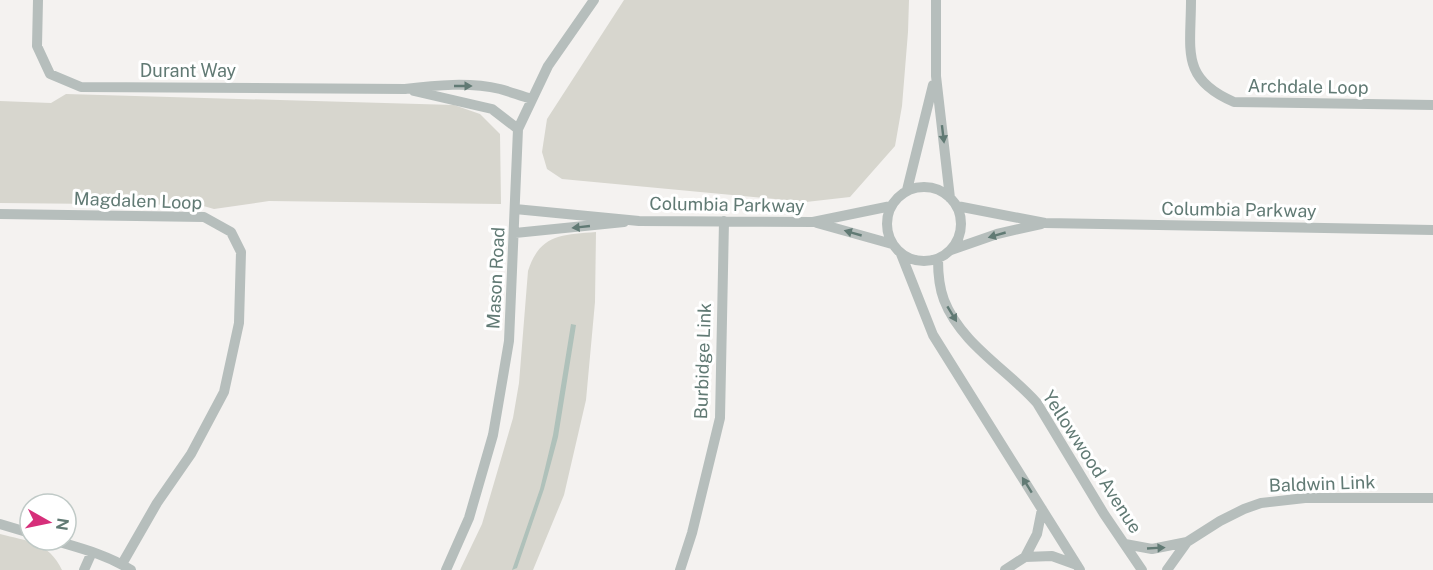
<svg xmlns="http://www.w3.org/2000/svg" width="1433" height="570" font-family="'Public Sans',sans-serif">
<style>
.green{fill:#d7d6ce}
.water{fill:#afc1ba}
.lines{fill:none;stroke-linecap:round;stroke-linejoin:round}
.minor{stroke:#b6bebc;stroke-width:10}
.oneway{fill:#617a74}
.labels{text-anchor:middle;stroke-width:6;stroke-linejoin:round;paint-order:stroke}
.street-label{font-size:18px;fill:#617a74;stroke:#fff}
</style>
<rect width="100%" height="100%" fill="#f4f2f0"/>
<!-- green -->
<path class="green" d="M624,0H909L908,32L902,106L895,146L850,197L806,202L562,179L547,169L542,152L547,119Z
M66,94L454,105L480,114L500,134L501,204L269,201L214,209L200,205L0,203V101L51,103Z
M596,232L595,302L586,400L564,495L533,570H460L482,524L513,418L519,383L528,271C540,234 561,235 596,232Z
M0,534C27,541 49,542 62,570H0Z"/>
<!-- water -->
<path class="water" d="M571,324L576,325L558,437L544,489L517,568L512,570L540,489L553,435Z"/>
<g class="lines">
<!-- minor -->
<path class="minor" d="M38,0L37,46L50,74L81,87L405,89C436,85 470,82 500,89C511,92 521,96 532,99
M936,0V76L950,198
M1191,0C1191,50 1180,79 1234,102L1433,105
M414,91L492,109L518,129
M887 224a37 37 0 1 1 74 0a37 37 0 1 1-74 0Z
M907,190L933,85
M957,206L1045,223L1433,230
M515,209L639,221L813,222L891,206
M0,214L204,217L231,232L241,252L239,323L224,392L191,454L157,503L122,564
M817,223L892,244
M515,233L624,222
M951,250L997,234L1041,224
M901,254L933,335L1080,570
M938,259C938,273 939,287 944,300C961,344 1007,369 1037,403L1104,514L1142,570
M1042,509L1037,534L1025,557L1052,556L1077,565
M0,524L30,533
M53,540C80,548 108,555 131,570
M1125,544L1152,549L1187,542
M84,570L92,552
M446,570L469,518L493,435L509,341L518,129L548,66L594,0
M680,570L692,533L720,418L724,221
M1005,570L1025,557
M1167,570L1187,542L1220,521L1244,509L1261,503L1305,498H1433"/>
</g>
<!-- one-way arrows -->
<defs><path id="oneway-solid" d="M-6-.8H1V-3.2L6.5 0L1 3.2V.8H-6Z" transform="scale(1.5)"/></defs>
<g class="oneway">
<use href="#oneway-solid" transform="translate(463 86)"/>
<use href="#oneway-solid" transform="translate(943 134) rotate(83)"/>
<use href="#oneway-solid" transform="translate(581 227) rotate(174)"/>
<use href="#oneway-solid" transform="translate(853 233) rotate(-164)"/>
<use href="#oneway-solid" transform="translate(997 235) rotate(164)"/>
<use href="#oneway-solid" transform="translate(952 314) rotate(59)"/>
<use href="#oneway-solid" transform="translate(1027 485) rotate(-122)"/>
<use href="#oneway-solid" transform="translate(1156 548) rotate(-3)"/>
</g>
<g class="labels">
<!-- street labels -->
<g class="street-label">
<text x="188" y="77">Durant Way</text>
<text transform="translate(1308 87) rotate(1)" y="6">Archdale Loop</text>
<text transform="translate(138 201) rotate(2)" y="6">Magdalen Loop</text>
<text transform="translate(727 205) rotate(1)" y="6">Columbia Parkway</text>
<text transform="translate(1239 210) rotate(1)" y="6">Columbia Parkway</text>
<text transform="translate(496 278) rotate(-87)" y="6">Mason Road</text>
<text transform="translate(703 361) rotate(-88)" y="6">Burbidge Link</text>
<text transform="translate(1092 462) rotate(57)" y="6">Yellowwood Avenue</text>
<text transform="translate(1322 484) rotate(-2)" y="6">Baldwin Link</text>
</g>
</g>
<!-- north arrow -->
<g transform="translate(48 522) rotate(99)"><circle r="28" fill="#ffffff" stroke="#c0cac7" stroke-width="1.5"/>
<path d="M0-4.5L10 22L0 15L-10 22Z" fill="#d62f7a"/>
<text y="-9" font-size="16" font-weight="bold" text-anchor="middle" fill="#617a74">N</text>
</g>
</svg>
